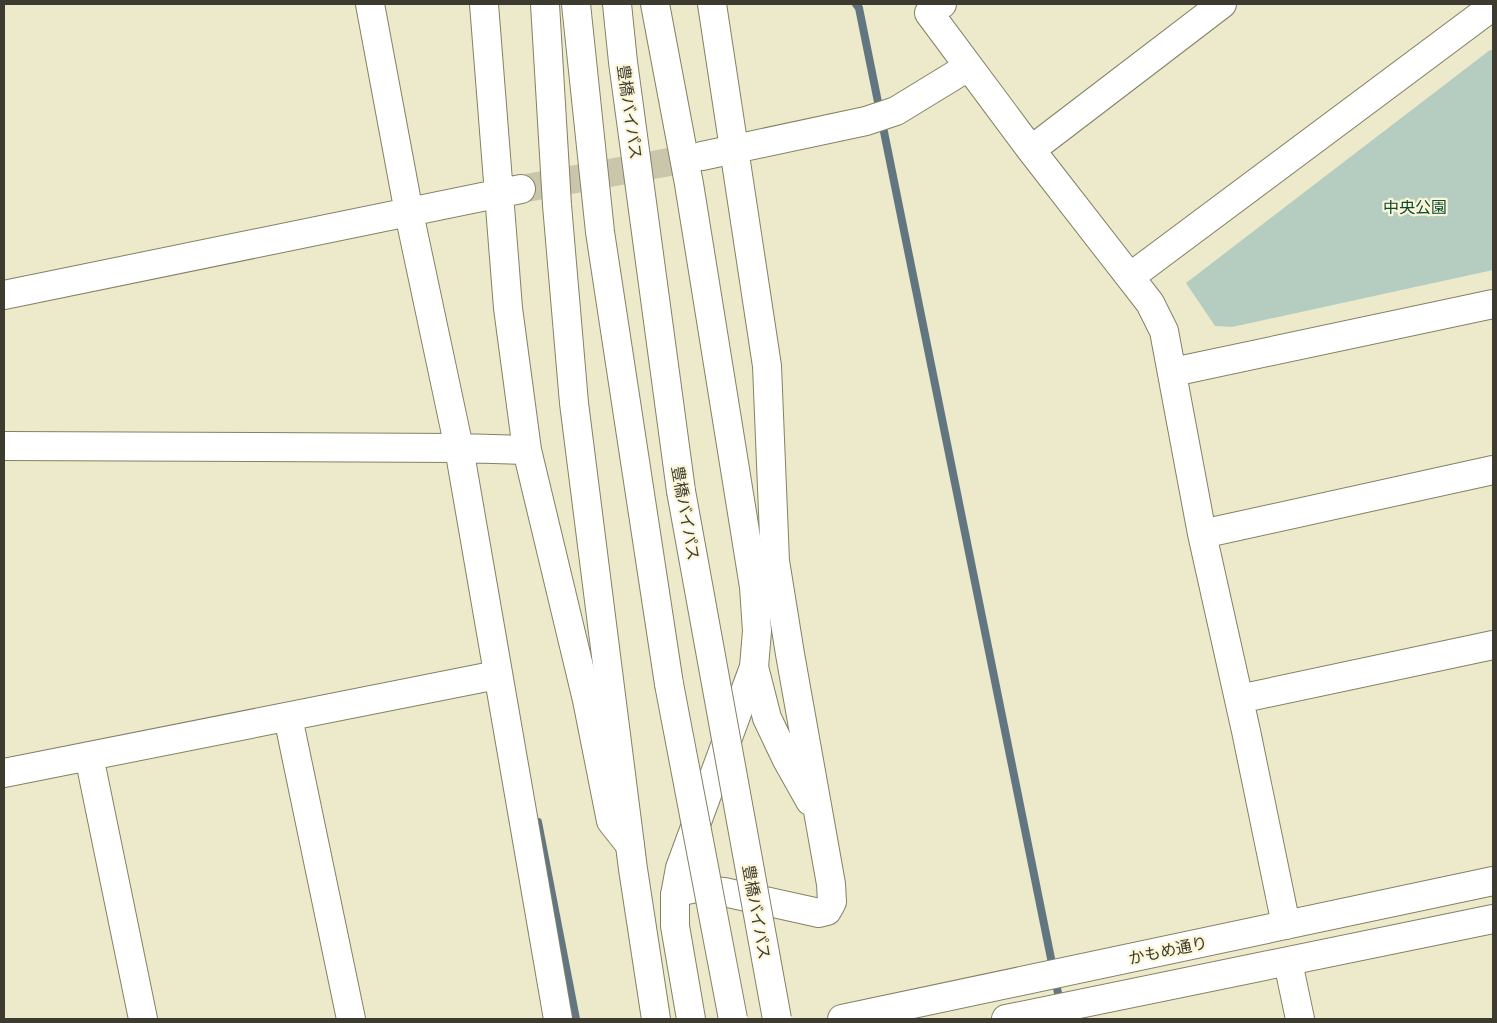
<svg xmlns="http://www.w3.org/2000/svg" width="1497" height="1023" font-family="Cabin,'Noto Sans JP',sans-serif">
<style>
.green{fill:#b4cdc0}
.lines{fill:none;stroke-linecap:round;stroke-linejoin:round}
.stream{stroke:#617680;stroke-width:8}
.minor-tunnel{stroke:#cac6ac;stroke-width:28;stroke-dasharray:28 14;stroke-linecap:butt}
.minor-casing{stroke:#848065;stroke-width:30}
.tertiary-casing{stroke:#848065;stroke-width:30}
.trunk-casing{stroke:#848065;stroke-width:30}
.minor{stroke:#fff;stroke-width:28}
.tertiary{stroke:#fff;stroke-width:28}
.trunk{stroke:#fff;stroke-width:28}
.trunk-bridge-casing{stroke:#848065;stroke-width:30;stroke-linecap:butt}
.trunk-bridge{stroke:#fff;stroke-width:28}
.labels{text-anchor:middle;stroke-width:4.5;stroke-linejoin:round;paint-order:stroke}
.street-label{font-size:16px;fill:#3d3b2f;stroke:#fbf6d8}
.park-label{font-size:16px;fill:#0a4b33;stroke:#fbf6d8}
</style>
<rect width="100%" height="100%" fill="#ede9cb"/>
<!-- green -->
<path class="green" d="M1490,50H1493V270L1232,327L1215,326L1186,283Z"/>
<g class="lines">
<!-- stream -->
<path class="stream" d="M856,4L859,8L1060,1003
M538,822L576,1019"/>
<!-- minor-tunnel -->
<path class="minor-tunnel" d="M521,189L702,156"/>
<!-- minor casing -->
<g class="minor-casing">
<path id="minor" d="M370,4L409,213L459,448L558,1019
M484,4L508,308L527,450L587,700L611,821L630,845
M702,156L866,121L896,111L968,67
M4,295L521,189
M4,446L459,448L527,450
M754,667L767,718L787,760L810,801
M288,717L351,1019
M89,756L143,1019
M4,773L497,675
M675,895L677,892L696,888L724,892L819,913L827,911L832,902L831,884L790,654L775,561L767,366L712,4"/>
</g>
<!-- tertiary casing -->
<g class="tertiary-casing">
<path id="tertiary" d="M942,4L929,13L1031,150L1150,303L1164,331L1202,534L1246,731L1286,925
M1031,150L1222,4
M1130,277L1493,6
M1173,372L1493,304
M1202,534L1493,470
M1239,699L1493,645
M1288,962L1300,1019
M842,1019L1493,881
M1006,1019L1493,919"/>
</g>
<!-- trunk casing -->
<g class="trunk-casing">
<path id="trunk" d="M545,4L557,205L574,403L633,869L656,1019
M576,4L600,232L669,684
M617,4L623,62L681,491
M655,4L689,184L754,587L757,631L754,667L680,868L675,895V926L691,1019"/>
</g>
<!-- minor -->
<use href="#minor" class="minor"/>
<!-- tertiary -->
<use href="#tertiary" class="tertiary"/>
<!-- trunk -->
<use href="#trunk" class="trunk"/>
<!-- trunk-bridge casing -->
<g class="trunk-bridge-casing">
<path id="trunk-bridge" d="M681,491L777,1019
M669,684L733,1019"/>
</g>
<!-- trunk-bridge -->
<use href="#trunk-bridge" class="trunk-bridge"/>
</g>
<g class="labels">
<!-- street labels -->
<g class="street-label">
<text transform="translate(630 112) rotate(82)" y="6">豊橋バイパス</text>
<text transform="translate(686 513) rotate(80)" y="6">豊橋バイパス</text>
<text transform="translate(757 912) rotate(80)" y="6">豊橋バイパス</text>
<text transform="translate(1168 950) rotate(-12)" y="6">かもめ通り</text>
</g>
<!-- park labels -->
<g class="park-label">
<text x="1415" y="213">中央公園</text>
</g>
</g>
<!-- border -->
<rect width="1497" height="1023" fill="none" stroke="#3d3b2f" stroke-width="10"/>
</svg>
